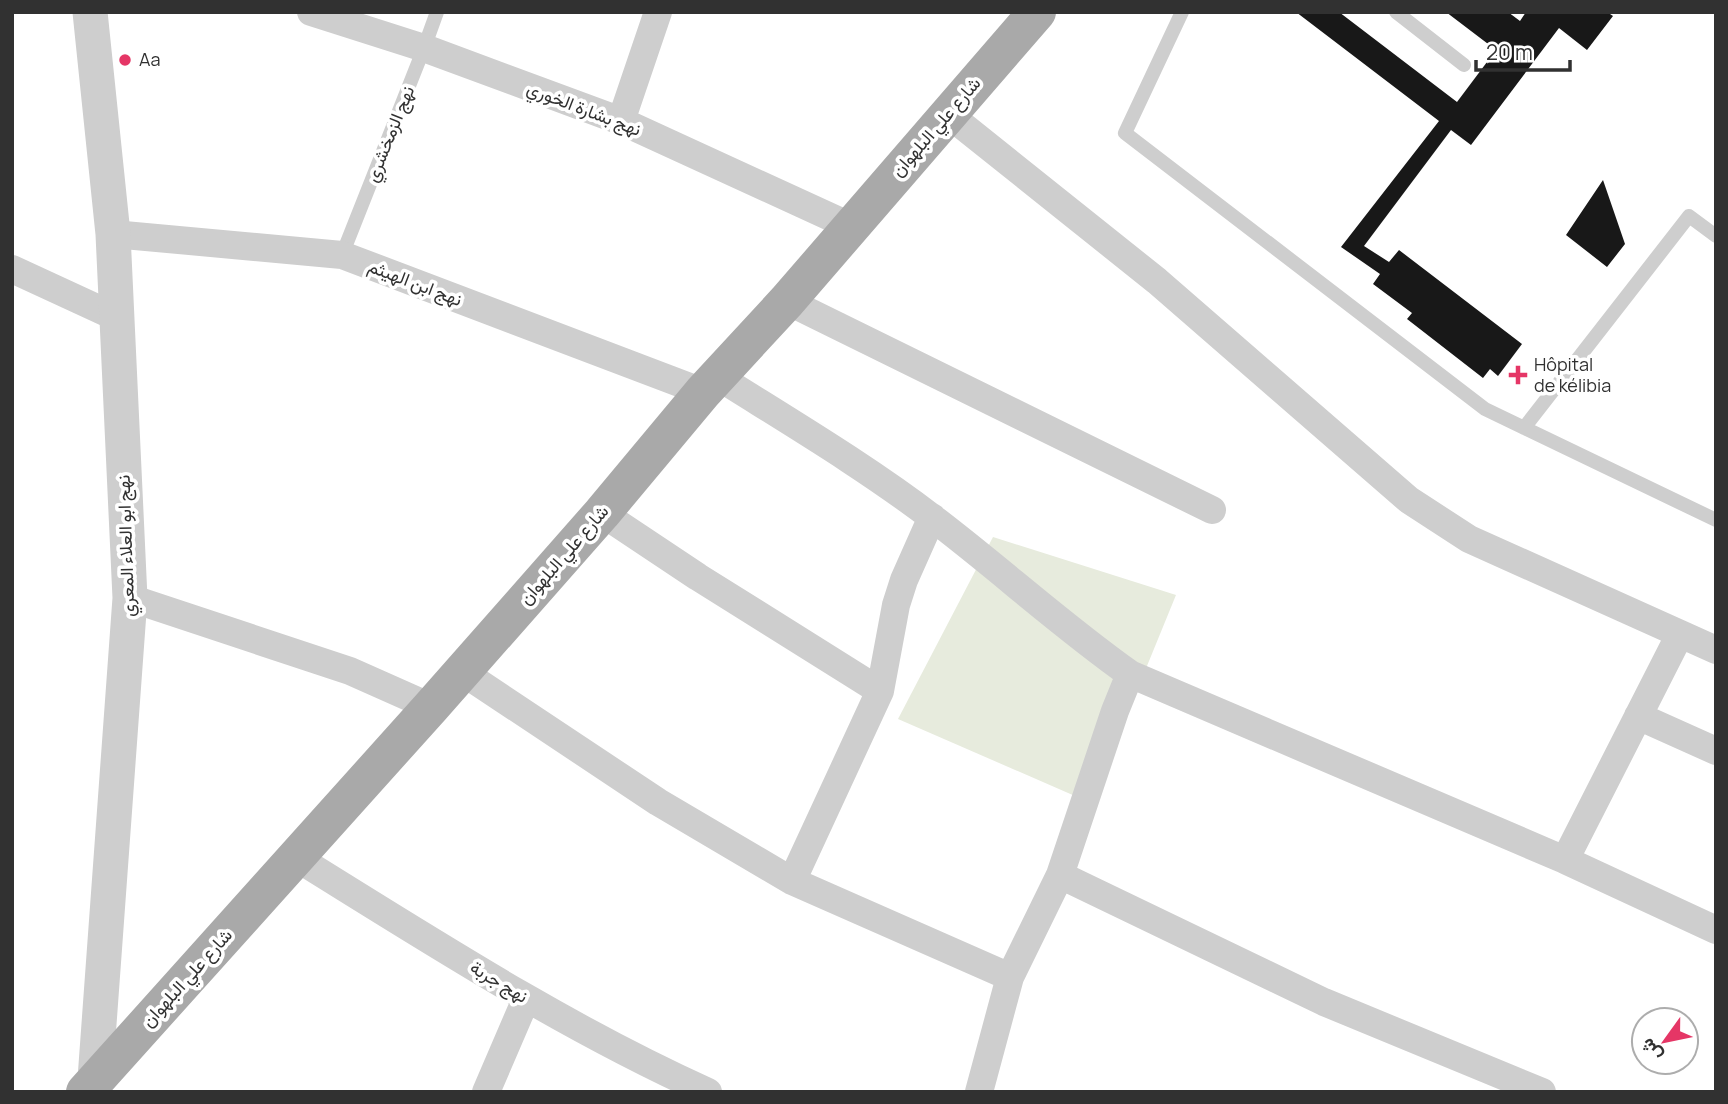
<svg xmlns="http://www.w3.org/2000/svg" width="1728" height="1104" font-family="Manrope,Vazirmatn,sans-serif">
<style>
.green{fill:#e7ebdd}
.building{fill:#181818}
.lines{fill:none;stroke-linecap:round;stroke-linejoin:round}
.service{stroke:#cecece;stroke-width:14}
.minor{stroke:#cecece;stroke-width:28}
.tertiary{stroke:#cecece;stroke-width:35}
.primary{stroke:#a9a9a9;stroke-width:38}
.poi-dot{fill:#e53666;stroke:#fff;stroke-width:2.5}
.labels{text-anchor:middle;stroke-width:7;stroke-linejoin:round;paint-order:stroke}
.poi-label{font-size:18px;fill:#313131;stroke:#fff;text-anchor:start}
.street-label{font-size:18px;fill:#313131;stroke:#fff}
</style>
<rect width="100%" height="100%" fill="#fff"/>
<!-- green -->
<path class="green" d="M993,537L1176,595L1091,803L898,719Z"/>
<!-- building -->
<path class="building" d="M1296,12H1339L1457,102L1496,50L1446,12H1508L1520,21L1526,12H1607L1613,16L1587,50L1559,28L1471,145L1451,130L1364,246L1389,262L1399,250L1522,344L1498,376L1490,369L1483,378L1407,319L1412,313L1373,284L1380,274L1341,247L1439,121Z
M1603,180L1625,244L1607,267L1566,235Z"/>
<g class="lines">
<!-- service -->
<path class="service" d="M1182,12L1125,133L1485,409L1716,520
M1396,12L1464,65
M342,255L424,48L437,12
M1524,428L1689,216L1716,236"/>
<!-- minor -->
<path class="minor" d="M311,12L424,48L621,121L850,226
M948,114L1157,281L1409,500L1469,539L1716,650
M621,121L658,12
M113,234L342,255L703,392
M12,269L116,317
M787,301L1212,510
M717,376C790,422 866,467 934,519C1001,570 1062,626 1130,674
M602,513L698,577L880,691
M130,598L350,671L431,707
M461,671L658,802L792,881L1010,977
M1638,716L1716,751
M297,858C431,941 564,1027 708,1092
M1565,860L1680,634
M1060,875L1324,1002L1542,1092
M792,881L880,691L896,605L904,580L932,517
M486,1092L526,999
M979,1092L1010,977L1060,875L1115,711L1130,674L1565,860L1716,930"/>
<!-- tertiary -->
<path class="tertiary" d="M90,12L113,234L130,598L95,1079"/>
<!-- primary -->
<path class="primary" d="M85,1092L431,707L602,513L703,392L787,301L1037,12"/>
</g>
<!-- markers -->
<g class="poi-dot">
<circle cx="125" cy="60" r="7"/>
<path d="M1514.5 364.5h7v7h7v7h-7v7h-7v-7h-7v-7h7z"/>
</g>
<g class="labels">
<!-- poi labels -->
<g class="poi-label">
<text x="139" y="66">Aa</text>
<text x="1534" y="371">Hôpital<tspan x="1534" dy="21">de kélibia</tspan></text>
</g>
<!-- street labels -->
<g class="street-label">
<text transform="translate(584 109) rotate(21)" y="6">نهج بشارة الخوري</text>
<text transform="translate(936 127) rotate(-49)" y="6">شارع علي البلهوان</text>
<text transform="translate(390 134) rotate(-68)" y="6">نهج الزمخشري</text>
<text transform="translate(415 283) rotate(21)" y="6">نهج ابن الهيثم</text>
<text transform="translate(126 546) rotate(-92)" y="6">نهج ابو العلاء المعري</text>
<text transform="translate(564 555) rotate(-49)" y="6">شارع علي البلهوان</text>
<text transform="translate(187 978) rotate(-48)" y="6">شارع علي البلهوان</text>
<text transform="translate(499 982) rotate(31)" y="6">نهج جربة</text>
</g>
</g>
<!-- border -->
<rect width="1728" height="1104" fill="none" stroke="#313131" stroke-width="28"/>
<!-- north arrow -->
<g transform="translate(1665 1041) rotate(237)"><circle r="33" fill="#ffffff" stroke="#adadad" stroke-width="2"/>
<path d="M0-5L12 26L0 18L-12 26Z" fill="#e53666"/>
<text y="-10" font-size="19" font-weight="bold" text-anchor="middle" fill="#313131">ش</text>
</g>
<!-- scale -->
<path d="M1476 60v10h94v-10" fill="none" stroke="#313131" stroke-width="3.5"/>
<text x="1486" y="60" font-size="21" fill="#313131" stroke="#ffffff" stroke-width="5" paint-order="stroke">20 m</text>
</svg>
